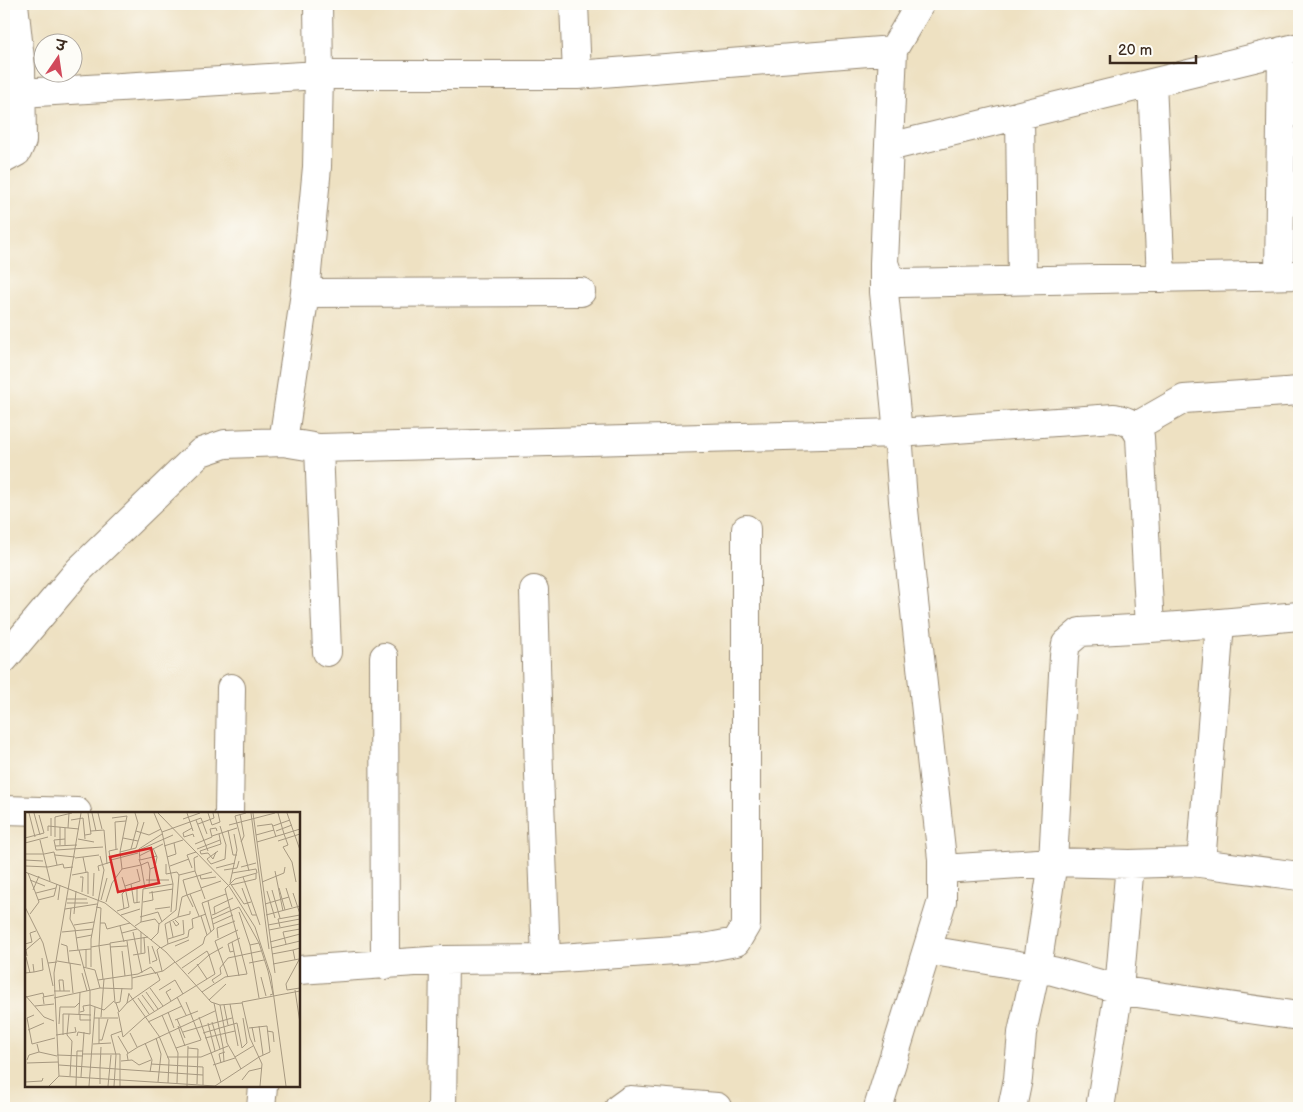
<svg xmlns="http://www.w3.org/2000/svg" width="1303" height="1112" font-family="'Balsamiq Sans','Playpen Sans Deva',sans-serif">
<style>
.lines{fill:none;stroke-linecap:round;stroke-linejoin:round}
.street-casing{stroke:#948670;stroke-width:30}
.street{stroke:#fff;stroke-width:28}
.inset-road{fill:none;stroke:#a69880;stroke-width:1}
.view{fill:#d62828;fill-opacity:0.15;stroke:#d62828;stroke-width:2.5}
.inset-edge{fill:none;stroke:#3b2a1e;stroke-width:2.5}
</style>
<rect width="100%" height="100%" fill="#fdfcf7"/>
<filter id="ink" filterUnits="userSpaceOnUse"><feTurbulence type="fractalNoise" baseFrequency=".02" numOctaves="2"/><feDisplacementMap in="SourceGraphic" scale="10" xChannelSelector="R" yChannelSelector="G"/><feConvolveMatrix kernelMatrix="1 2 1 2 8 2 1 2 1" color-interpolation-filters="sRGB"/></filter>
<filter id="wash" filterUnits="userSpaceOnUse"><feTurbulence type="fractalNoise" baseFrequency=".0096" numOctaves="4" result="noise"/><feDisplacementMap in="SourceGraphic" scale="20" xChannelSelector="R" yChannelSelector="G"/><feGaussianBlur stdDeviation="1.12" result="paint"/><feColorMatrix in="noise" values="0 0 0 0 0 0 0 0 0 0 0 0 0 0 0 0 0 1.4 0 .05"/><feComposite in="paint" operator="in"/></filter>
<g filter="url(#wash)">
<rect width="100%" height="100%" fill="#eee1c2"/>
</g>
<g filter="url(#ink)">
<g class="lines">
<!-- street casing -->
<g class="street-casing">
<path id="street" d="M574,4L577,75
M920,4L893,50L884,263L889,277L901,283L1299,275
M1152,83L1161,278
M21,93L319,75H577L893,50
M1020,115L1022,280
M889,147L1299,47
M4,159L17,152L22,141L21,68L14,4
M884,263V292L898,433L1114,418C1128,421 1134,423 1140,437L1150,628L1220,623L1299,616
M1279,275L1282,51
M305,293L581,292
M1135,427L1184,399L1299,391
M283,442L319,448L898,433L903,501L942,859V901L878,1108
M319,448L327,652
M534,590L539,774L546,959
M384,657L385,965
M4,659L79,570L201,452L225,444L283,442L305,293L317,167L319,75L318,4
M4,810L77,812
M229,813L231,688
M1192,862L1299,876
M942,869L1053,862L1130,864L1192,862L1199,859L1202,851L1220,623
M928,950L1053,971L1130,992L1299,1016
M299,970L444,960L546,959L704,948L736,942L746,925V529
M261,1108L263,1086
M442,1108L444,960
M619,1108L630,1100L717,1107
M1012,1108L1018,1079L1022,1033L1039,954L1053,862L1064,656L1066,644L1080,632L1150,628
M1100,1108L1119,989L1130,864"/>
</g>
<!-- street -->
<use href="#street" class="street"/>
</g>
</g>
<!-- overview -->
<g transform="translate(25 812)">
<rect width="275" height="275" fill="#eee1c2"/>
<path class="inset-road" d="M4,1L10,25M9,1L15,23M67,1L71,19M73,1L77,17M129,1L137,20L148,72L146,100M133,1L204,74L230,115L246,164L261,274M162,1L168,19M183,1L187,13L195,10L193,1M221,1L210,4L224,59M226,1L244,137M228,1L250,161M262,1L275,38M215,2L219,24L216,30M26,6V24M87,6L102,4L95,40M158,7L175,1M46,8L58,6L60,27M171,8L183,39M173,12L189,6L188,1M204,13L250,1M232,14L247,12L251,25M248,14L265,8M35,15V33M40,16V33M43,16L44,1M167,16L158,21L159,25L168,22L169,25M203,18L208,43H212M23,19V14L54,17M66,19L79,18L82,52M111,19L124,23L136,17M251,19L267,13M137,20L176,6L182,22M209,22L212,38L205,71L219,92L226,90M60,23L66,22L63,1M231,23L249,18M187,24L212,16M30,25V5L47,1M0,26L19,21L14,3M98,26L113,29M40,27L29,28L31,38L78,35M53,27L69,30M15,28L25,69M253,29L275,22M232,30L259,22L253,1M0,31L23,25M170,32L187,25L185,17L191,16L192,19M30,34L52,33M139,34L158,28M91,37L90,10L101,9M106,37L113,11L110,1M114,37L115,48L132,44M114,37L137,22M172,37L195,28M114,38L148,23M175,39L196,32L194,22M175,39L176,42L183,41L188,47L191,40M193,39L182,47L186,52L200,47L201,33L195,14M0,42H18M19,42L29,40L32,53M30,43L50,45M114,44L138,32M173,44L169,46L170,59L180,87M58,45L61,60M85,45L84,39L93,37M142,45L151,42L149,31M50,46L74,43M114,47L116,53L123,50L125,57L130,55L132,45L128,36M0,48L18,49M86,48L113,41M1,54L23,55L38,52L39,56L48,55M145,54L164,47M216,55L231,51M167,56L162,43L171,40M191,56L210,51M97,57L116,53L120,76M199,58L212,56L214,49M74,59L73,54L86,50L85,45L95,42M250,59L258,99M0,60L80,91L141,140L186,190L195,193L217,191M3,61L14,90L5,102M47,63L63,60V82M154,63L170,59M175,63L176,67L191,65M55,65H58L57,80M97,65L101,78L97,82L99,97M218,65L235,113M5,68L20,74M121,68H144M237,70L259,61L260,55M271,70L267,50L258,35L263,33L259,22L275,17M106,72L109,91L115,90M124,73L125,57M206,73L231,67V62M100,74L115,69L112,57M176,76L196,69M217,76L227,103H231M254,76L260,98M261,76L267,95M8,78L14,64M247,78L255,106M242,79L250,106M11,81L31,76M124,81L148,77M268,81L275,102M165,82L174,104M68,84L69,61M42,87H62M13,88L29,84L32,72M33,88L35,73M76,88L82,66M81,90L87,71L97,57L95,40L111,36L119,10M118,90L128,88L127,79M42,91H63M112,91V75H115M240,92L264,85M0,95L18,131L23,151L32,150M71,95L76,96L74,134L78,167M168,95L162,83L176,78M46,96L45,107L50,117L53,138M40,97L72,92M130,97L145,95M92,99L104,95L101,80M214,100L225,133L234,186M49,102L51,79M190,102L204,95M96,103L115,97M187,103L190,102L189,95L208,86M241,103L275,94M176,104L182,123M115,105L133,100L137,110M153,105L165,102V99M187,107L214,95L234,131M148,109L151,114L154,112L150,108M116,110L130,107L134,112M145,110L148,125M75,111H80L82,117L105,111M188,112L208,103M49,113L69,110M243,113L275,107M95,114L99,130M110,114L116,110L118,77L148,72M255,115L253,107L275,103M244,118L275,112M37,120L68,117M108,120L117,161M186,120L177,91L201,82M97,121L112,117M51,126L67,123M193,126L192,116L210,109M143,127L159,122L158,108M126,128L133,121L134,112L151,98L154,63L152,60L141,62V52M102,129L107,166L138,159L150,150M207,130L214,164M245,130L275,122M0,132L7,130L5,121L11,119M36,132L42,134L44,151M143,132L163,125L164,118L168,116L167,107L181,102M261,132L258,120L275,117M225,133L234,131L243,159L248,182L245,183M123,134L125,152M150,134L164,128M66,135L85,132M85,135L102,134M135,135L132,138L137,159M136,136L143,132L140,112L153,105L157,85L162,83L158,68L187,60M246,136L275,129M61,137V155M54,138L65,179V222M44,139L66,137M97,139L100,164M209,139L205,140L203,132L215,126M116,141V120M247,142L268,138M108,143L120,141L119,126M2,144L1,138L15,126M1,145L5,161M270,148L268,138L275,136M32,149L56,153M127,150L132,148L127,134M151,150L178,132L180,125L189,117L183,89M23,151L28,174M45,151L48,181M224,151L239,148M172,152L182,167M248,152L274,147M58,155L70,158L75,176M66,155V127L79,58L75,44M157,156L182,139L184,143L163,162M9,160L18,158L17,146M0,161L9,160L8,152M57,161L62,179M203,165L190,129L213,118M236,165L241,184M73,168L113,162L126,155L131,162M150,168L158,182M189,171L187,168L196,162L195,156L203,146L236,139M261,172L275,146M261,172L262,178L275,176M97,176L95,190L90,191L85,131L123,125M125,176L138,194M146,177L141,180L146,189M134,178L150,168M270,178L275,211M29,179H45M35,179L34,168H38L39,179M121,180L133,197M177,180L200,165L222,162L200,77L210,67L232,61L231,57L207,61M104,182L134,224M0,183L19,205L29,209M117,183L129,199M1,185L18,181L19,185M152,185L161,203M29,186L75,176L107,177V166M113,186L124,202M184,188L201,172M91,191L94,200L102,191L104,181M102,191L135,168L132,161M189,191L198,235M19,192L18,185L29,183M205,192L213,234M65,193L79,198L89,189M195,193L202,231L210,245M199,193L203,213M10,194L29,192M55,200L59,199L58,194L65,193M93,200L98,225L119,206L190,162L184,143L198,135M143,200L149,216M54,202L55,180M55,202V208H66M9,203L2,206L7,232L30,226M137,203L153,241L152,271M76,205L79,167M174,205L196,270M69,206H93M152,207L160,226M150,208L173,199M123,210L157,194M187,210L195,237M183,211L190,239M34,212L35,195H50L54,191M153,214L160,234M234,214L238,243M227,215L230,230M224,216L242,214L245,240L234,245M3,218L19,211M242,219L248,220L249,230M158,220L207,206M105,221L112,235M178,221L212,211L217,236M31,223L51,220L50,215M38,223V202H44M52,224L53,220L65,222M93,224L103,241M134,224L144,248L143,271M131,226L136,242L133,270M180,226L210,219M74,228H77L83,207M120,231L127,248L125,260M12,232L14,240L32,244M68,232L86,231M74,232V206M198,235L199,250M151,236L176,228L161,190M163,236L173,237L172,272M217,236L222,231L218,206M58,242H95V274M32,243L58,244M142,245H176L203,234M2,248L4,243L14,240M103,248L102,242L113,235L190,199M96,249L107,248L114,253L126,248M2,251L33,250M196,251L194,242L200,240M126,252L178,255V273M34,253L178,263M188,253L210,246M75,256L76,235M216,257L210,245L228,234M34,264L190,274M45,264L47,229L42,223L44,202L66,203M56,265L59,220M217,268L224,259L237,256M0,270L17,269L18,266M75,272V256M24,274L34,264L29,161L56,1M51,274L52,239H58M64,274L70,195M83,274L86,243M89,274L91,243L86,223L97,219M162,274L163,234M190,274L234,245M235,274L237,252L225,226L217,190L275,179"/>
<path class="view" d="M126,36L134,71L93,80L85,45Z"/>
<rect width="275" height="275" class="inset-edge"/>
</g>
<!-- margin -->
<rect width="1303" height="1112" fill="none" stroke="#fdfcf7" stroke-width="20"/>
<!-- north arrow -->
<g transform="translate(58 58) rotate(13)"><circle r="24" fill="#fdfcf7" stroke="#afa8a0"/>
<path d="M0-4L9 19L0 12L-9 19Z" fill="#d1495b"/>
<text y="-8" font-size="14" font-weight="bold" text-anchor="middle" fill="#3b2a1e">उ</text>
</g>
<!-- scale -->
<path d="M1110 55v8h86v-8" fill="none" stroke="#3b2a1e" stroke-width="2.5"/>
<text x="1118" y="55" font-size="15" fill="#3b2a1e" stroke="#fdfcf7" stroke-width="4" paint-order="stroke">20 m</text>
</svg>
